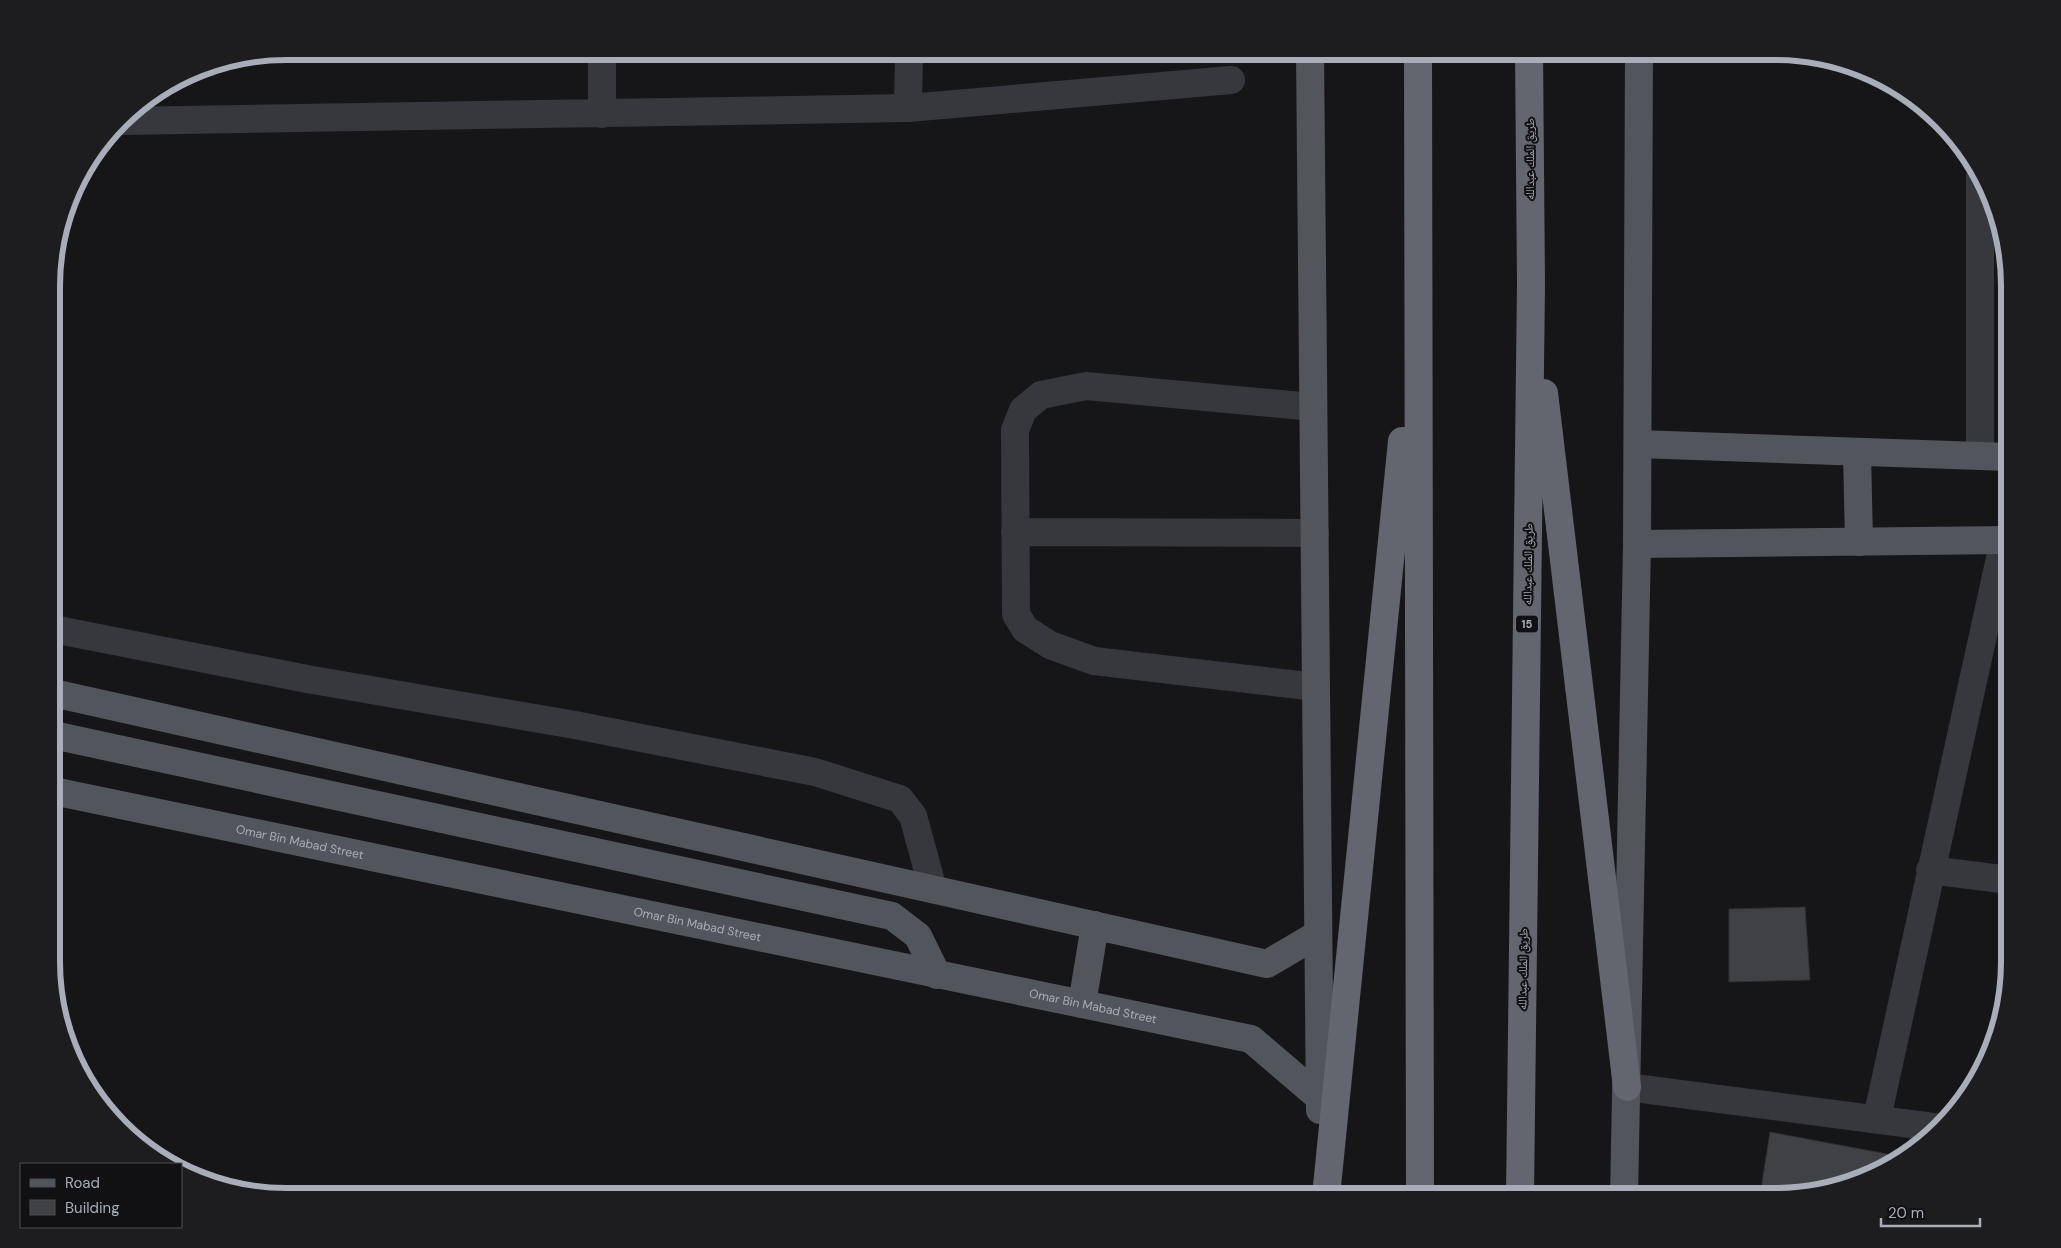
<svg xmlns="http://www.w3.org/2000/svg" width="2061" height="1248" font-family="'DM Sans','Noto Naskh Arabic',sans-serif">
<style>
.building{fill:#404145;stroke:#303034}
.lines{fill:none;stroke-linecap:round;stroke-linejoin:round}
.minor{stroke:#37383d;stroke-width:28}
.major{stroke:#53555c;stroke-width:28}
.highway{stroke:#63666e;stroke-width:28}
.labels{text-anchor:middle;stroke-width:4;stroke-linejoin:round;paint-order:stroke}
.shield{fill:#111113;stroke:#7b7e86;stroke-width:1}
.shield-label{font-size:11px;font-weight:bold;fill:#a8adb8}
.street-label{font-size:12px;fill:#a8adb8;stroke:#111113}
.rim{fill:none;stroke:#a8adb8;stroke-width:6}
</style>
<rect width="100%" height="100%" fill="#161618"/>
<!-- building -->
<path class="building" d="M1805,907L1810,980L1729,982V909Z
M1770,1132L1903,1157L1893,1165L1790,1196H1760Z"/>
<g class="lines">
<!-- minor -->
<path class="minor" d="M908,108L909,51
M602,114V51
M122,121L908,108L1231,80
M1313,407L1086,386L1041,395L1023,410L1015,430L1016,614L1025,629L1050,645L1094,661L1316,687
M1980,456V176
M1015,532L1315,533
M53,629L307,679L575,725L815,772L900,799L913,816L933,889
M1930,870L2009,880
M1627,1087L1941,1128
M1877,1118L2004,540"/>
<!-- major -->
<g class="major">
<path d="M1310,51L1320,1110"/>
<path d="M1638,444L2009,457"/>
<path d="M1857,452L1859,542"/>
<path d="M1637,544L2009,540"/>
<path d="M53,693L1267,964L1318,934"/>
<path d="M53,735L892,916L918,936L937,975"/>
<path id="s1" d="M53,791L1251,1039L1320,1098"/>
<path d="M1082,1004L1095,925"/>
<path d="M1624,1196L1637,544L1639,51"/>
</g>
<!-- highway -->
<path class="highway" d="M1418,51L1420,1196
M1544,393L1627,1087
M1326,1196L1402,441
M1520,1196L1531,284L1529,51"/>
</g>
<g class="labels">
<!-- shield labels -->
<rect class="shield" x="1516" y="615.5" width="22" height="17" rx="4"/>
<g class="shield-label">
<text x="1527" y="628">15</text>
</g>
<!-- street labels -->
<g class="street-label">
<text transform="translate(1530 159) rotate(-90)" y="4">طريق الملك عبدالله</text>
<text transform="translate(1528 564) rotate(-89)" y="4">طريق الملك عبدالله</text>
<text dy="4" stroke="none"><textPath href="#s1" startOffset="252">Omar Bin Mabad Street</textPath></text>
<text dy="4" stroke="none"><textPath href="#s1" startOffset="658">Omar Bin Mabad Street</textPath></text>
<text transform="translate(1523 969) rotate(-89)" y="4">طريق الملك عبدالله</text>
<text dy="4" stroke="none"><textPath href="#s1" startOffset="1062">Omar Bin Mabad Street</textPath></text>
</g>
</g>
<!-- crop -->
<path d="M0 0H2061V1248H0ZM286 60H1775A226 226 0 0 1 2001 286V962A226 226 0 0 1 1775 1188H286A226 226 0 0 1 60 962V286A226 226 0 0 1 286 60Z" fill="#1d1d20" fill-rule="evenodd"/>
<path class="rim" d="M286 60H1775A226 226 0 0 1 2001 286V962A226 226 0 0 1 1775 1188H286A226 226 0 0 1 60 962V286A226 226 0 0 1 286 60Z"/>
<!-- legend -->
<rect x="20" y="1163" width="162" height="65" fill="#111113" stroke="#4d4f55"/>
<rect x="30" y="1179" width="25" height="8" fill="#53555c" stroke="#4d4f55"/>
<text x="65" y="1188" font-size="15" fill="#a8adb8">Road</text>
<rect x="30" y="1200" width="25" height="15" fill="#404145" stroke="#4d4f55"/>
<text x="65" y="1213" font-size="15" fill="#a8adb8">Building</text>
<!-- scale -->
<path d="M1881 1218v8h99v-8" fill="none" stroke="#a8adb8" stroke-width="2.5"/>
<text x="1888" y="1218" font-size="15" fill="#a8adb8" stroke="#111113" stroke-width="4" paint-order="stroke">20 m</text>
</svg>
